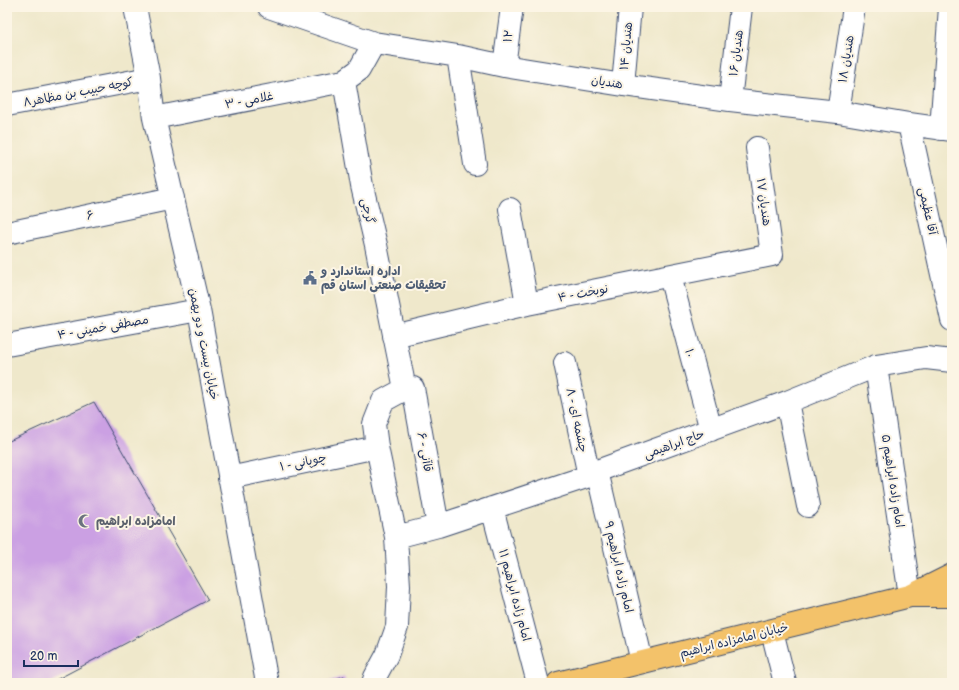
<svg xmlns="http://www.w3.org/2000/svg" width="959" height="690" font-family="'Balsamiq Sans','Playpen Sans Arabic',sans-serif">
<style>
.building{fill:#cba0e3}
.lines{fill:none;stroke-linecap:round;stroke-linejoin:round}
.minor-casing{stroke:#3b4b6e;stroke-width:24}
.major-casing{stroke:#3b4b6e;stroke-width:24}
.minor{stroke:#fff;stroke-width:22}
.major{stroke:#f3c26a;stroke-width:22}
.labels{text-anchor:middle;stroke-width:4;stroke-linejoin:round;paint-order:stroke}
.street-label{font-size:12px;fill:#1b2f5e;stroke:#fcf5e5}
.service-label{font-size:12px;font-weight:bold;fill:#4e5e75;stroke:#fcf5e5;text-anchor:start}
.worship-label{font-size:12px;font-weight:bold;fill:#5b616d;stroke:#fcf5e5;text-anchor:start}
</style>
<rect width="100%" height="100%" fill="#fcf5e5"/>
<filter id="ink" filterUnits="userSpaceOnUse"><feTurbulence type="fractalNoise" baseFrequency=".025" numOctaves="2"/><feDisplacementMap in="SourceGraphic" scale="8" xChannelSelector="R" yChannelSelector="G"/><feConvolveMatrix kernelMatrix="1 2 1 2 8 2 1 2 1" color-interpolation-filters="sRGB"/></filter>
<filter id="wash" filterUnits="userSpaceOnUse"><feTurbulence type="fractalNoise" baseFrequency=".012" numOctaves="4" result="noise"/><feDisplacementMap in="SourceGraphic" scale="16" xChannelSelector="R" yChannelSelector="G"/><feGaussianBlur stdDeviation="0.9" result="paint"/><feColorMatrix in="noise" values="0 0 0 0 0 0 0 0 0 0 0 0 0 0 0 0 0 1.4 0 .05"/><feComposite in="paint" operator="in"/></filter>
<g filter="url(#wash)">
<rect width="100%" height="100%" fill="#efe8cb"/>
<g id="blocks">
<!-- building -->
<path class="building" d="M94,402L208,600L50,683H7V442Z
M344,676L346,683H324Z"/>
</g>
</g>
<g filter="url(#ink)">
<use href="#blocks" fill-opacity="0" stroke="#3b4b6e" stroke-width="1"/>
<g class="lines">
<!-- minor casing -->
<g class="minor-casing">
<path id="minor" d="M135,7L149,78L154,118L199,310L267,683
M269,7L374,43L458,56L504,66L623,85L730,100L838,112L909,124L952,130
M374,43L359,70L344,81L362,186L376,245L405,389
M458,56L475,164
M504,66L512,7
M623,85L630,7
M730,100L741,7
M7,105L149,78
M838,112L854,7
M154,118L344,81
M909,124L952,320
M941,129L950,7
M510,209L527,304
M7,233L173,198
M670,276L711,430
M394,336L527,304L772,255L757,148
M7,345L199,310
M565,363L589,476
M876,366L910,596
M787,402L808,506
M597,471L642,662
M229,478L377,447
M492,508L538,683
M396,537L438,526L589,476L597,471L787,402L876,366L926,358L952,361
M772,631L785,683
M373,683L375,677L387,655L397,627L399,586L396,537L377,447L374,424L383,401L405,389L413,388L438,526"/>
</g>
<!-- major casing -->
<g class="major-casing">
<path id="major" d="M914,596H952
M558,683L910,596L952,575"/>
</g>
<!-- minor -->
<use href="#minor" class="minor"/>
<!-- major -->
<use href="#major" class="major"/>
</g>
</g>
<!-- icons -->
<defs>
<g id="civic-bare" transform="scale(1.08)"><path d="M-.6-6.5H3V-4.5H.6V-3L4-1V1h2V6H-6V1h2V-1L-.6-3ZM-1.2 2.5V6h2.4V2.5Z" fill="#5c6f8a" stroke="#fcf5e5" stroke-width="2.5" paint-order="stroke"/></g>
<g id="mosque-bare" transform="scale(1.08)"><path d="M3.5-4.9A6 6 0 1 0 3.5 4.9A5 5 0 1 1 3.5-4.9Z" fill="#6b7280" stroke="#fcf5e5" stroke-width="2.5" paint-order="stroke"/></g>
</defs>
<g fill-rule="evenodd">
<use href="#civic-bare" x="310" y="278"/>
<use href="#mosque-bare" x="85" y="521"/>
</g>
<g class="labels">
<!-- street labels -->
<g class="street-label">
<text transform="translate(508 36) rotate(-83)" y="4">۱۲</text>
<text transform="translate(626 46) rotate(-85)" y="4">هندیان ۱۴</text>
<text transform="translate(736 53) rotate(-83)" y="4">هندیان ۱۶</text>
<text transform="translate(846 59) rotate(-81)" y="4">هندیان ۱۸</text>
<text transform="translate(607 82) rotate(9)" y="4">هندیان</text>
<text transform="translate(78 92) rotate(-11)" y="4">کوچه حبیب بن مظاهر۸</text>
<text transform="translate(249 100) rotate(-11)" y="4">۳ - غلامی</text>
<text transform="translate(764 202) rotate(82)" y="4">هندیان ۱۷</text>
<text transform="translate(368 211) rotate(77)" y="4">گرجی</text>
<text transform="translate(928 211) rotate(78)" y="4">آقا عظیمی</text>
<text transform="translate(90 215) rotate(-12)" y="4">۶</text>
<text transform="translate(583 293) rotate(-11)" y="4">۴ - نوبخت</text>
<text transform="translate(103 327) rotate(-10)" y="4">۴ - مصطفی خمینی</text>
<text transform="translate(204 344) rotate(79)" y="4">خیابان بیست و دو بهمن</text>
<text transform="translate(690 353) rotate(75)" y="4">۱۰</text>
<text transform="translate(577 420) rotate(78)" y="4">۸ - چشمه ای</text>
<text transform="translate(674 444) rotate(-20)" y="4">حاج ابراهیمی</text>
<text transform="translate(425 452) rotate(80)" y="4">۶ - قاآنی</text>
<text transform="translate(303 462) rotate(-12)" y="4">۱ - چوپانی</text>
<text transform="translate(893 481) rotate(81)" y="4">امام زاده ابراهیم ۵</text>
<text transform="translate(619 567) rotate(77)" y="4">امام زاده ابراهيم ۹</text>
<text transform="translate(515 595) rotate(75)" y="4">امام زاده ابراهیم ۱۱</text>
<text transform="translate(734 640) rotate(-14)" y="4">خیابان امامزاده ابراهیم</text>
</g>
<!-- service labels -->
<g class="service-label">
<text x="321" y="275">اداره استاندارد و<tspan x="321" dy="14">تحقیقات صنعتی استان قم</tspan></text>
</g>
<!-- worship labels -->
<g class="worship-label">
<text x="96" y="525">امامزاده ابراهیم</text>
</g>
</g>
<!-- margin -->
<rect width="959" height="690" fill="none" stroke="#fcf5e5" stroke-width="24"/>
<!-- scale -->
<path d="M24 660v6h54v-6" fill="none" stroke="#1b2f5e" stroke-width="2"/>
<text x="30" y="660" font-size="12" fill="#1b2f5e" stroke="#fcf5e5" stroke-width="3" paint-order="stroke">20 m</text>
</svg>
